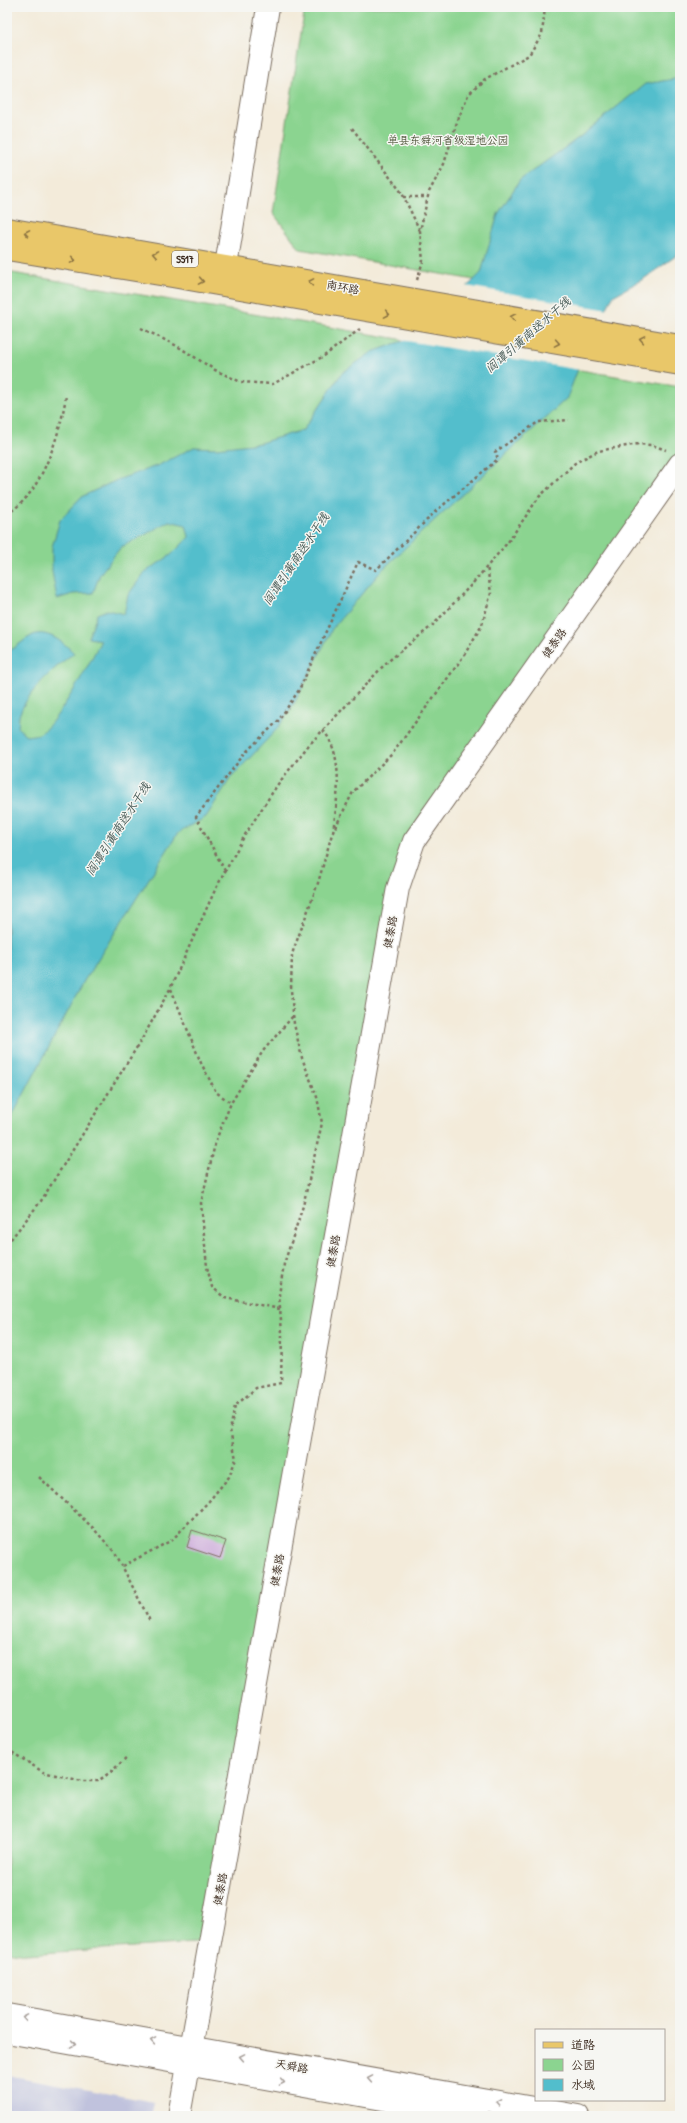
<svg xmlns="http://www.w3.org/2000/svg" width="687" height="2123" font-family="'Patrick Hand','LXGW WenKai TC',sans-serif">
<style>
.industrial{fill:#c0c2dd}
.green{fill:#8bd490;stroke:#637f57}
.water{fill:#52becc;stroke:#467475}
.pier{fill:#f3ebda}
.building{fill:#d1b4dd}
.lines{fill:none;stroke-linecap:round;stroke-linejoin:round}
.tertiary-casing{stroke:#7b6e60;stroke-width:24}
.primary-casing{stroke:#7b6e60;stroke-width:24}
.path{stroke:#7b6e60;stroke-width:2.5;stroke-dasharray:3 3;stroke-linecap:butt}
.tertiary{stroke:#fff;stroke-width:22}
.primary{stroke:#e9c769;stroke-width:22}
.primary-bridge-casing{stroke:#7b6e60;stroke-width:24;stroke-linecap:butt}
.primary-bridge{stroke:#e9c769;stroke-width:22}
.oneway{stroke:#897140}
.oneway2{stroke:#a79f9a}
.labels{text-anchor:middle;stroke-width:3;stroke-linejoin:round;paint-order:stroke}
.shield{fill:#f6f6f2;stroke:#73675e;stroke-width:1}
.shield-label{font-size:10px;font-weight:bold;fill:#3b2a1e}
.park-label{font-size:11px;fill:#4f543a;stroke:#f6f6f2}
.street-label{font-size:11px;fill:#3b2a1e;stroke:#f6f6f2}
.water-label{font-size:12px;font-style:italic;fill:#425652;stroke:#f6f6f2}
</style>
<rect width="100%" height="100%" fill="#f6f6f2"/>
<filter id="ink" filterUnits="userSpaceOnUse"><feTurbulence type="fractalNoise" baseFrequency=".025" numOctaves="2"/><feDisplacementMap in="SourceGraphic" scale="8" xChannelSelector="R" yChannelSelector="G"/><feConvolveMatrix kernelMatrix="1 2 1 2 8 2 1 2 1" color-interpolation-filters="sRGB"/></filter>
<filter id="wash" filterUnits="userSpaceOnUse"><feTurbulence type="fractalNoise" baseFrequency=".012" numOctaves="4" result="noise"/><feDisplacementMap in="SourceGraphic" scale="16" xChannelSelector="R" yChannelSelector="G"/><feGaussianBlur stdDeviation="0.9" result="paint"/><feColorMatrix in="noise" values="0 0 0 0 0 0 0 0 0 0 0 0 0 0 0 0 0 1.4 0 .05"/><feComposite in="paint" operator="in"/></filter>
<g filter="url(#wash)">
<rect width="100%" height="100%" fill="#f3ebda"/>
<!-- industrial -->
<path class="industrial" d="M7,2075L154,2102L151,2116H7Z"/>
<!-- green -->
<path class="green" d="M305,7H680V166L474,280L300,249L273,213Z
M7,272L680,387V464L414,841L210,1942L26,1954L7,1951Z"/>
<!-- water -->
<path class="water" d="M680,78V253L645,278L613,296L581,361L567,398L426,528L382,570L332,629L295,702L278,728L230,779L206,817L178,833L84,981L7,1126V652C16,648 24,639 33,635C48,629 65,644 74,653C54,668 30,689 20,713C18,717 19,723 18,728L27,736C31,735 36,735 39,734C55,727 93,658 101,640L88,638L97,614L107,610L124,614L128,595L145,572L171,555L189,537L186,525L169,521L143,536L121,547L100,574L93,593L73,594L57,599L52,571V547L60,520L83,496L117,480L159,465L194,447L216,448L260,443L303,430L342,373L372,352L417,336L481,273L498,214L520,180L581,136L645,84Z"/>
<!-- pier -->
<path class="pier" d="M466,286L609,310L580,370L401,340L416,334Z"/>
<g id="blocks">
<!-- building -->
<path class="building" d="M192,1530L226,1541L220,1558L187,1547Z"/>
</g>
</g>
<g filter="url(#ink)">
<use href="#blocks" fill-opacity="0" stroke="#7b6e60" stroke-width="1"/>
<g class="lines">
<!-- tertiary casing -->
<g class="tertiary-casing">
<path id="tertiary" d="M226,266L268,7
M7,2015L578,2116
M7,2032L478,2116
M179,2116L398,888L414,841L680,464"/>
</g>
<!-- primary casing -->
<g class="primary-casing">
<path id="primary" d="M7,229L363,291
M7,249L172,276L349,307"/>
</g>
<!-- path -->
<path class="path" d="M352,128L402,193L420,231
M403,197H428
M417,280L423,261L420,231L429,192L444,164L456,125L468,95L485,79L529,55L542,34L545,8
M141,328L177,346L215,370L241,382L273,384L324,356L360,329
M7,515C12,510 19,506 24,500C46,477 62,427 66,395
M323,730C345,757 337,799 333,832
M225,871L196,817L245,753L279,720L299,690L358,562L376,570L435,512L498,459L495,452L538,422L569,420
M171,989L201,1063L216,1092L231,1103
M7,1244L41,1201L142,1039L170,989L215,890L246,833L278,784L308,746L386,663L433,625L473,583L508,542L539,497L575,463L598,451L638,444L652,445L666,450
M280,1309L225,1298L212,1287L207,1267L201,1203L216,1140L231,1103L263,1051L293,1016
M39,1477L93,1528L116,1554L150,1621
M123,1566L172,1540L209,1501L229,1477L236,1459L230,1430L235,1406L256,1388L281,1383L282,1333L279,1295L284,1264L303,1206L322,1123L317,1097L302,1058L294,1024L291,990L292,954L318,883L332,834L353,792L393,753L463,657L482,625L491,593L487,566
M7,1749L43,1772L82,1781H98L112,1771L128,1756"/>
<!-- tertiary -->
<use href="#tertiary" class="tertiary"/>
<!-- primary -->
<use href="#primary" class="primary"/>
<!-- primary-bridge casing -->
<g class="primary-bridge-casing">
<path id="primary-bridge" d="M363,291L680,346
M349,307L680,364"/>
</g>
<!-- primary-bridge -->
<use href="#primary-bridge" class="primary-bridge"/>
</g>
<!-- one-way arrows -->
<defs><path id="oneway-chevron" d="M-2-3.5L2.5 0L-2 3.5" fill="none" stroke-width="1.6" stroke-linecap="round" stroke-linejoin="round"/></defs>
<g class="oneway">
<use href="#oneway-chevron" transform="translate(27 233) rotate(-170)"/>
<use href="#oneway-chevron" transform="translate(155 254) rotate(-170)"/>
<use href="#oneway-chevron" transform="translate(73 260) rotate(9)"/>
<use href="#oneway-chevron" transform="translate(201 281) rotate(10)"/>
<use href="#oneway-chevron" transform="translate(311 282) rotate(-170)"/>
<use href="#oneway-chevron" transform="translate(387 314) rotate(10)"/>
<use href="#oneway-chevron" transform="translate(513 317) rotate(-170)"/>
<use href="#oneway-chevron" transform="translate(642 339) rotate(-170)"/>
<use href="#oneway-chevron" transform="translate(557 343) rotate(10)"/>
</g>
<g class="oneway2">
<use href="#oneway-chevron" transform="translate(25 2018) rotate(-170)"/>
<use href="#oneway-chevron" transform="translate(153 2041) rotate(-170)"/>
<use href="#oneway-chevron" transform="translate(73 2044) rotate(10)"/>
<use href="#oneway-chevron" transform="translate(242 2057) rotate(-170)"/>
<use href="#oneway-chevron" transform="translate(370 2079) rotate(-170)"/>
<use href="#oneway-chevron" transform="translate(282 2082) rotate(10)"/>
<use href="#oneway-chevron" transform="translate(498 2102) rotate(-170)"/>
</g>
</g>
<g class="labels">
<!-- shield labels -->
<rect class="shield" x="172" y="251" width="26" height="16" rx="3"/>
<g class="shield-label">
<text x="185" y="263">S517</text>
</g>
<!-- park labels -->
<g class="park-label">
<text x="448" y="144">单县东舜河省级湿地公园</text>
</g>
<!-- street labels -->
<g class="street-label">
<text transform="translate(343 287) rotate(10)" y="4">南环路</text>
<text transform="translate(554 643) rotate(-55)" y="4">健泰路</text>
<text transform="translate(390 932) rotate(-80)" y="4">健泰路</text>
<text transform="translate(333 1251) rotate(-80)" y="4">健泰路</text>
<text transform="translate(277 1570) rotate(-80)" y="4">健泰路</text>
<text transform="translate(220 1889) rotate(-80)" y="4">健泰路</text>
<text transform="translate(292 2066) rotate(10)" y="4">天舜路</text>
</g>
<!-- water labels -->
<g class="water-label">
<text transform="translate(528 335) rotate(-41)" y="4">阎谭引黄南送水干线</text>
<text transform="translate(296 559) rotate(-56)" y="4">阎谭引黄南送水干线</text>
<text transform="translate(118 829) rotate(-57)" y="4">阎谭引黄南送水干线</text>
</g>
</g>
<!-- margin -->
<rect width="687" height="2123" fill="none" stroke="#f6f6f2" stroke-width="24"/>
<!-- legend -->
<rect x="535" y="2029" width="130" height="72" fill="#f6f6f2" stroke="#aba49d"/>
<rect x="543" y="2042" width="20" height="6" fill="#e9c769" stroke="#aba49d"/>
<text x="571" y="2049" font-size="12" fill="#3b2a1e">道路</text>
<rect x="543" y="2059" width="20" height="12" fill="#8bd490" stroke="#aba49d"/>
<text x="571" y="2069" font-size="12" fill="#3b2a1e">公园</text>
<rect x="543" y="2079" width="20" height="12" fill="#52becc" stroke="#aba49d"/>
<text x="571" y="2089" font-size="12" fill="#3b2a1e">水域</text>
</svg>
